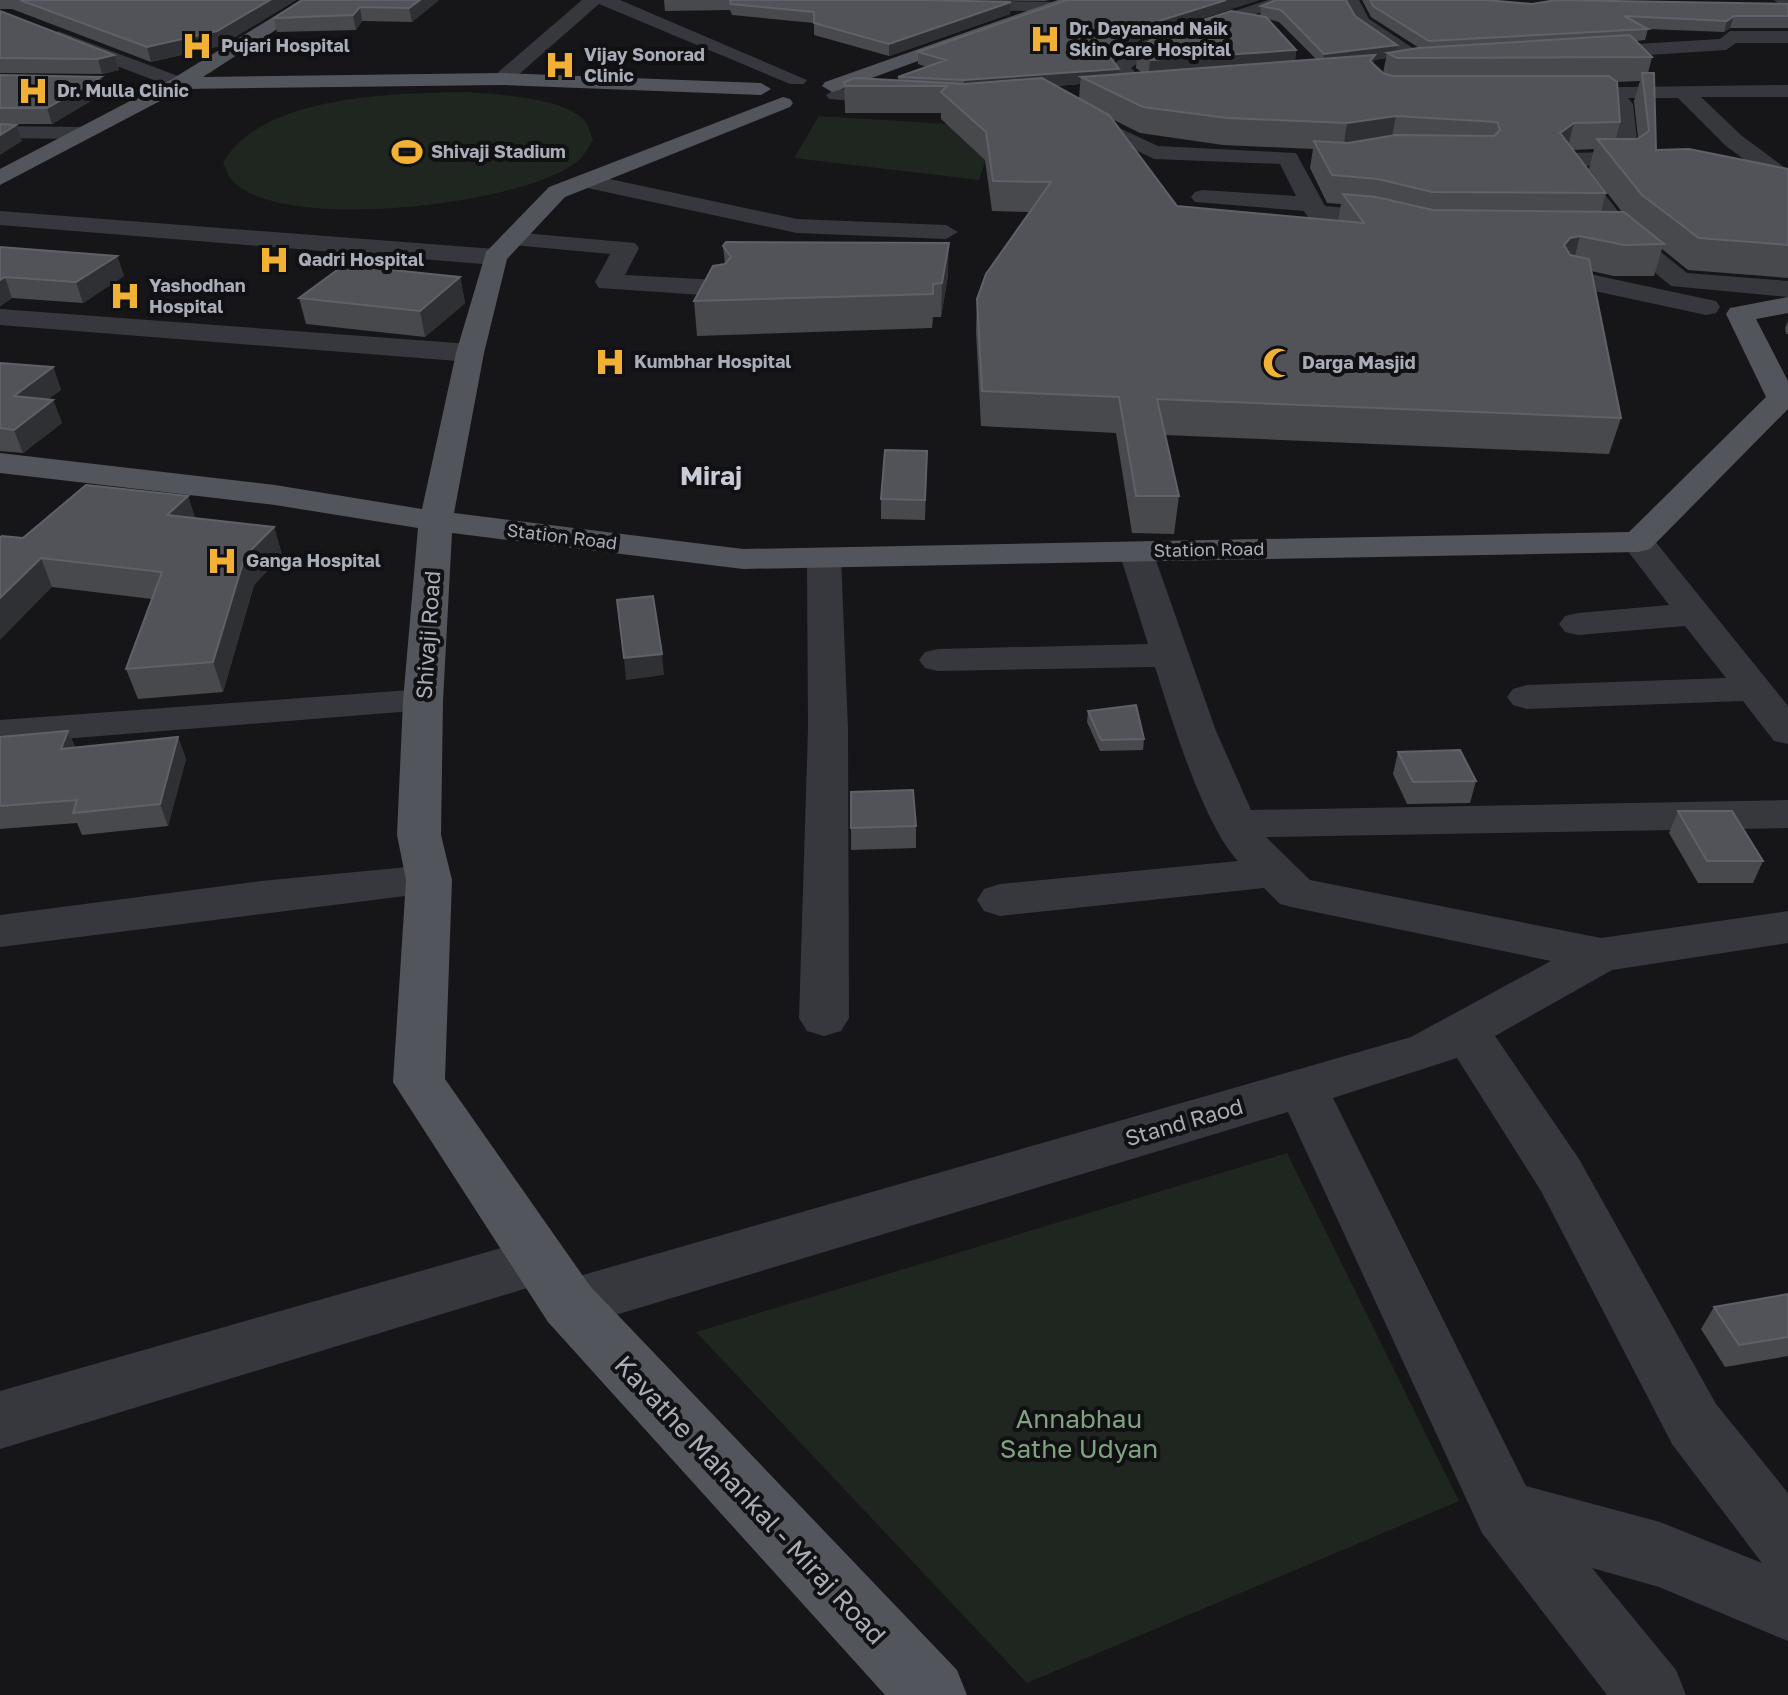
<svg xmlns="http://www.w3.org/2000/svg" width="1788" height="1695" font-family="'Golos Text',sans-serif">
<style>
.green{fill:#1e261f}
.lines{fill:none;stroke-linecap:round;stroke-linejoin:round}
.minor{fill:#37383d;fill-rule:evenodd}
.major{fill:#53555c;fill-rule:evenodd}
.wall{fill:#47494d;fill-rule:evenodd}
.shaded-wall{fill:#2f3033}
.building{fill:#525359;stroke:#5f6168;stroke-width:2}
.labels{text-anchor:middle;stroke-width:8;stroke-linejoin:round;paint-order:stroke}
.far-poi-label{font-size:18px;font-weight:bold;fill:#a8adb8;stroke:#111113;text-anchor:start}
.far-street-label{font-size:18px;fill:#a8adb8;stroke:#111113}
.street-label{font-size:22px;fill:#a8adb8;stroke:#111113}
.far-district-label{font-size:26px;font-weight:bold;fill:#c9ccd4;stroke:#111113}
.near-park-label{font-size:26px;fill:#7fa381;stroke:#111113}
.near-street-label{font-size:26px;fill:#a8adb8;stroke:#111113}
</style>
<rect width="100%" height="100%" fill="#161618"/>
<!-- green -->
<path class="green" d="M469,92C499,95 565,97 586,122C589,126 591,135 593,140C589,146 585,155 579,160C529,205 276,235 231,179C228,175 226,168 223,163C261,94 399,93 469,92Z
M819,116L997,127L979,180L794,158Z
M1287,1153L1459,1501L1027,1683L696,1332Z"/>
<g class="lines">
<!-- minor -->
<path class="minor" d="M582,0H620L807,80L804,84H790L599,4L509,83H495L492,79L495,75Z
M947,0L1057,2L1066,7L1057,12L952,9L943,4Z
M1268,0H1295L1157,49L1131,68L1152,89L1149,93H1135L1109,68L1143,41Z
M1341,0H1359L1369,19L1428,58L1431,62L1428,66H1414L1356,26Z
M1774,0H1788V10Z
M58,31L186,79L189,83L186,87H172L51,41L49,37Z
M1730,31H1788V43H1736L1726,50L1586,59L1576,53L1586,47L1720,39Z
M1788,85V97H1701L1742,136L1788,170V188L1780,186L1726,146L1678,98H1628L1633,104L1639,158L1628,165L1583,166L1631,228L1687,273L1788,281V297L1671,286L1613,238L1556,160L1567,153L1616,152L1613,106L1604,98L1551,96L1548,92L1551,88Z
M836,89L904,93L914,99L904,105L829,99L826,95Z
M1074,107L1158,146L1296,153L1325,206L1372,210L1409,219L1412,224L1400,231L1372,224L1317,219L1308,217L1304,211L1195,202L1191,197L1195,192L1203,190L1296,196L1280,164L1154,159L1067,117L1063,113Z
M0,126L83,127L94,133L83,139L0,138Z
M586,174L797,219L946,225L958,232L946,239L797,233L578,186L574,181Z
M0,211L495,249L508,257L495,265L0,225Z
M512,232L635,243L639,248L625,275L718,280L727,282L731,288L727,294L718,296L599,288L595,282L610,254L503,244L500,239L503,234Z
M1571,270L1706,299L1716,301L1720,307L1716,313L1706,315L1562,284L1558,278L1562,272Z
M0,309L470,344L480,347L484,353L480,359L470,362L0,325Z
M1638,532L1650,535L1788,706V744L1774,741L1743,701L1527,709L1513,705L1507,697L1513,689L1527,685L1726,678L1685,626L1578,635L1565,632L1559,624L1565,616L1578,613L1669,605L1621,542L1626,535Z
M1136,542L1148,545L1153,552L1216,731L1251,810L1788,800V828L1266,837L1310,880L1601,938L1788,911V943L1612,970L1495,1036L1579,1159L1716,1404L1788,1493V1641L1659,1587L1592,1568L1676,1670L1686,1695H1607L1482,1533L1288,1112L569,1329L548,1322L540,1304L548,1286L569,1279L1411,1037L1551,961L1296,908L1280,904L1264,888L1000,916L984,911L977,900L984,889L1000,884L1238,861C1203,824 1171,717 1155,667L938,671L925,668L919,660L925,652L938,649L1148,644L1119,552L1124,545ZM1457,1058L1541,1191L1672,1444L1762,1563L1660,1522L1526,1486L1333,1098Z
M824,548L836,551L841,558L848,729L849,1018L841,1031L824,1036L807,1031L799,1018L808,729L807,558L812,551Z
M423,689L437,693L443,701L437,709L0,744V720Z
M429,865L445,869L452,880L445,891L0,947V915L261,881Z
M540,1237L560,1244L568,1261L560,1278L0,1449V1391Z"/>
<!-- major -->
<path class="major" d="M301,0H322L203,77L502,73L761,83L771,89L761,95L502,85L183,89L0,185V169L172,79Z
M1058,0H1084L839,90L832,92L822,86L825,82Z
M783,97L790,99L793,103L790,107L565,197L507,259L484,353L454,513L743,549L1629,532L1766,397L1726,314L1730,308L1788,297V313L1756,319L1788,381V409L1650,549L1638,552L743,569L452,533L443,701L441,835L452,880L445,1079L590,1286L957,1670L967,1695H885L548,1322L393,1082L406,880L397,835L403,701L418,528L275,505L0,473V453L275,485L422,509L456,353L486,252L549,187Z"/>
</g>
<!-- wall -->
<path class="wall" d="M0,0H296L220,46L151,62L12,9H0Z
M302,0H439L412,22L362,21L356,30L277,32L274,18Z
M664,0H924L1011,2L1010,14L889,56L814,35V23L732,15L730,10L665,11Z
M945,0H1049L1045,1Z
M1067,0H1259L1142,38L1113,61L1119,69V74L1141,72L1136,68L1137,50L1260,16L1261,6L1355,16L1396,51L1419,48L1371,17L1362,0H1486L1532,4H1788V28H1730L1724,32L1648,29L1645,40L1636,41L1652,57L1648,73L1656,150L1788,169V278L1688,270L1662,249L1654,276H1614L1591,271L1621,418L1609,454L1165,435L1179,496L1174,534L1132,533L1116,433L981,426L976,332L977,299L1030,212L992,211L985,160L941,119V113H845V109L844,82L898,80V77L927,67L918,64V52ZM1268,19L1279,22L1316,59L1295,61L1296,50ZM1386,58L1383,73L1373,64L1374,60ZM1640,81L1634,101L1638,138L1616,139L1620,122L1616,82ZM1080,84L1079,99L1056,86ZM1112,119L1140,133L1223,145L1313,149L1310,168L1327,203L1341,204L1338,221L1177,206ZM1594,149L1589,169L1622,212H1601L1606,193L1573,150Z
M0,11L114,55L119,70L102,74L0,73Z
M0,75L106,92L52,124H0Z
M723,246L948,275L941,317H933L932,328L697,336L694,301L725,264Z
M0,247L117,256L124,276L83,303L12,298L0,306Z
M460,277L465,303L425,337L306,324L299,298Z
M1788,321V334H1786L1785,328Z
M0,363L53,367L61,390L48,399L53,400L62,423L23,453L0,451Z
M927,451L925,520L881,519V499Z
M188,496L195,518L274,527L282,555L254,585L223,692L138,699L126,669L152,599L52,587L23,538Z
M1088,711L1144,739L1143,750L1100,751L1087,722Z
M68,731L75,747L178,737L186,759L168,826L82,835L77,823L0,829V737Z
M1398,752L1476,781L1470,803L1407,804L1393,774Z
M851,792L916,826V848L851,850Z
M1678,811L1763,861L1753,883H1698L1669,833Z
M1788,1294V1356L1725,1367L1701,1329L1714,1307Z"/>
<!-- shaded-wall -->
<path class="shaded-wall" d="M270,0H296L220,46L151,62L147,47Z
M420,0H439L412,22L409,8Z
M1226,0H1259L1142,38L1107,66L1108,54L1143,26Z
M1011,2L1010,14L889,56V44Z
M360,7L362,21L356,30L353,15Z
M1734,16L1730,28L1724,32L1727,21Z
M1397,45L1395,57L1387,53L1386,58L1374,60L1370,79L1322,66L1324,54Z
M1296,50L1294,68L1148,79L1150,60Z
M114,55L119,70L102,74L98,59Z
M1119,69L1118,82L1081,77L1080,84L964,93V80Z
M101,77L106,92L52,124L47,108Z
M1396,116L1391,142L1343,150L1347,123Z
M1574,123L1567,150L1560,133Z
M16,125L22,141L0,155V135Z
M1580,236L1572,267L1564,245L1570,238Z
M949,243L948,275L941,317L942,283Z
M117,256L124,276L83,303L76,282Z
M5,277L12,298L0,306V280Z
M460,277L465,303L425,337L420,311Z
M53,367L61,390L23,418L14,396Z
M53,400L62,423L23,453L14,430Z
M188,496L197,524L167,515Z
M274,527L282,555L254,585L223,692L213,662L245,556Z
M41,558L52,587L0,640V598Z
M662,654L664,675L626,680L624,658Z
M68,731L77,753L61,749Z
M178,737L186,759L168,826L160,804Z"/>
<!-- building -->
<path class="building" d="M20,0H270L217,31L147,47Z
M302,0H420L409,8L360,7L353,15L274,18Z
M730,0H924L1011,2L889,44L814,23V12L731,4Z
M1067,0H1226L1143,26L1108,54L1119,69L964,80L898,77L946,60L918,52Z
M1276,0H1346L1355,16L1397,45L1324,54L1281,10L1261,6Z
M1370,0H1486L1532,4L1556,0L1788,4V16H1734L1727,21L1624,16L1648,29L1429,41L1373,6Z
M0,11L114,55L98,59L0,58Z
M1231,11L1266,17L1296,50L1150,60L1137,50L1160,34Z
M1630,35L1652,57L1397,58L1387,53L1418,48Z
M1375,55L1370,61L1383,73L1392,76H1609L1617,82L1620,122L1574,123L1560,133L1606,193L1432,192L1378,179L1332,175L1314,141L1348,143L1396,135L1494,136L1500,130L1497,122L1396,116L1347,123L1227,118L1143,107L1081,77Z
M1642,73H1654L1656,150L1689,149L1788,169V245L1699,238L1642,195L1597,139H1637L1649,131Z
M0,75L101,77L47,108H0Z
M855,78L965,84L1042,78L1109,115L1177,206L1364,223L1343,194L1376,197L1433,210L1624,212L1664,244L1624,245L1580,236L1570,238L1564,245L1570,255L1589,259L1621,418L1157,399L1179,496H1136L1119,397L982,391L977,299L986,274L1051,182L993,181L986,132L941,92L947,86H845L844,82Z
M0,124L16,125L0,135Z
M726,242L949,243L942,283L933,284V294L694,301L713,266L725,264L731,257L723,246Z
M0,247L117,256L76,282L5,277L0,280Z
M344,265L460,277L420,311L299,298Z
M0,363L53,367L14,396L53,400L14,430L0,428Z
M885,450L927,451L925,500L881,499Z
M86,485L188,496L167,515L274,527L245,556L213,662L126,669L162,572L41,558L0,598V537L2,536L23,538Z
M653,596L662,654L624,658L617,600Z
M1136,705L1144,739L1101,740L1088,711Z
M68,731L61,749L178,737L160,804L73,813L77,800L0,806V737Z
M1460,750L1476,781L1413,782L1398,752Z
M913,790L916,826L851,828V792Z
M1678,811H1732L1763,861H1707Z
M1788,1294V1337L1739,1345L1714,1307Z"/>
<!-- icons -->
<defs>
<g id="hospital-bare" transform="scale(2.4)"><path d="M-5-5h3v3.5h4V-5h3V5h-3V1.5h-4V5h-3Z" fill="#f2b134" stroke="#111113" stroke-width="2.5" paint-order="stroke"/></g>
<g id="stadium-bare" transform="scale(2.4)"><path d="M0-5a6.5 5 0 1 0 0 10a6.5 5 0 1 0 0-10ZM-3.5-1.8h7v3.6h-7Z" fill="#f2b134" stroke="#111113" stroke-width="2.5" paint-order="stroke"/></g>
<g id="mosque-bare" transform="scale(2.4)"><path d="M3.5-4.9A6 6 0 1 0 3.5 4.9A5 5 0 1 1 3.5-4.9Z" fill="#f2b134" stroke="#111113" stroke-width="2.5" paint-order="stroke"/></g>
</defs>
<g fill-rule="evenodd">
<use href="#hospital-bare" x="1045" y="39"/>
<use href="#hospital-bare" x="197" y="46"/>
<use href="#hospital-bare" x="560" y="65"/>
<use href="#hospital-bare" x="33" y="91"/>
<use href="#stadium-bare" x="407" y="152"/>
<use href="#hospital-bare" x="274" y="260"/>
<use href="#hospital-bare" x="125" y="296"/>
<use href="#hospital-bare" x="610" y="362"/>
<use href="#mosque-bare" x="1278" y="363"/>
<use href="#hospital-bare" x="222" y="561"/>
</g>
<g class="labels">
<!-- far-poi labels -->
<g class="far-poi-label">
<text x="1069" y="35">Dr. Dayanand Naik<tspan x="1069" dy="21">Skin Care Hospital</tspan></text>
<text x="221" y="52">Pujari Hospital</text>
<text x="584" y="61">Vijay Sonorad<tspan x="584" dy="21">Clinic</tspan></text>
<text x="57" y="97">Dr. Mulla Clinic</text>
<text x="431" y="158">Shivaji Stadium</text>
<text x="298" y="266">Qadri Hospital</text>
<text x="149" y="292">Yashodhan<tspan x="149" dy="21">Hospital</tspan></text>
<text x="634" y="368">Kumbhar Hospital</text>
<text x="1302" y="369">Darga Masjid</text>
<text x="246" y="567">Ganga Hospital</text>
</g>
<!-- far-street labels -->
<g class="far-street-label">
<text transform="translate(562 537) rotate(7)" y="6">Station Road</text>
<text transform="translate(1209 550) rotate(-1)" y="6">Station Road</text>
</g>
<!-- street labels -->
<g class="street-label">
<text transform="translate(428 635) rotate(-86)" y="8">Shivaji Road</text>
<text transform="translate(1184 1122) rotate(-16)" y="8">Stand Raod</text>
</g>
<!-- far-district labels -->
<g class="far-district-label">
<text x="711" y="485">Miraj</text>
</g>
<!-- near-park labels -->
<g class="near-park-label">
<text x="1079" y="1428">Annabhau<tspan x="1079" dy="30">Sathe Udyan</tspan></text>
</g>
<!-- near-street labels -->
<g class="near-street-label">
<text transform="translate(750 1500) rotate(47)" y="9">Kavathe Mahankal - Miraj Road</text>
</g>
</g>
</svg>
